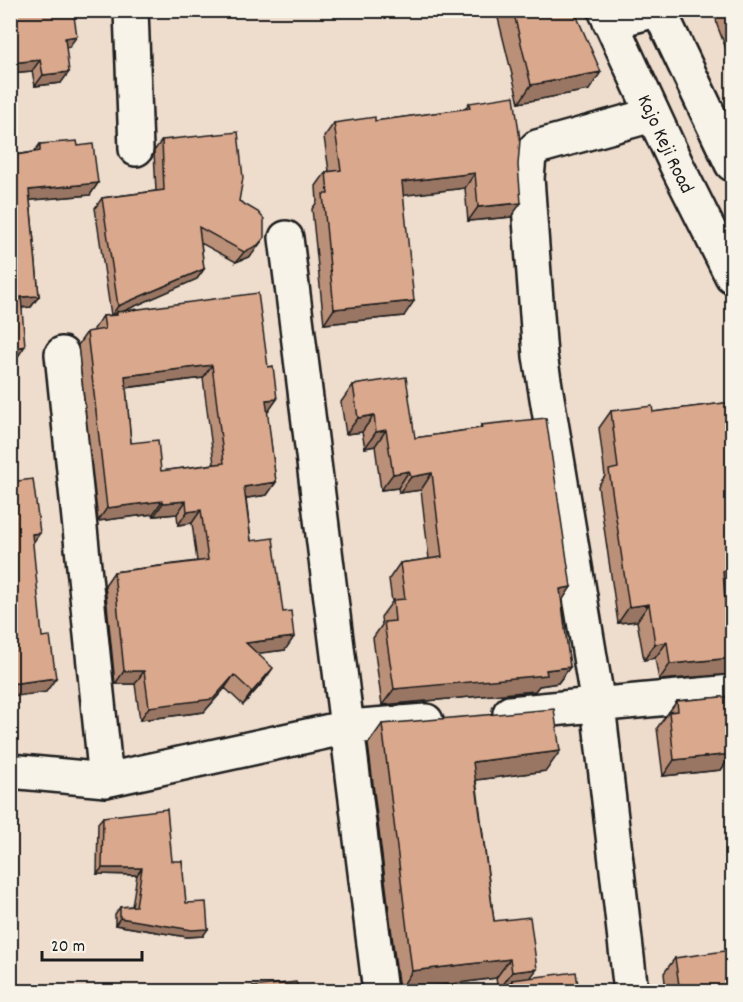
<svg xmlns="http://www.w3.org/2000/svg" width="743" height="1002" font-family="Dekko,sans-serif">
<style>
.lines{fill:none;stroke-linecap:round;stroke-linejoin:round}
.minor-casing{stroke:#1c1c1c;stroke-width:38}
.secondary-casing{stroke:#1c1c1c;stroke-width:38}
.minor{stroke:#f7f3e8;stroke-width:33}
.secondary{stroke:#f7f3e8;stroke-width:33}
.wall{fill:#bb9079;stroke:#1c1c1c;stroke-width:1.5;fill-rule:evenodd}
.shaded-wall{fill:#997663;stroke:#1c1c1c;stroke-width:1.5}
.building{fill:#daa88d;stroke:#1c1c1c;stroke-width:1.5;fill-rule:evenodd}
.labels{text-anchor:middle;stroke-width:4.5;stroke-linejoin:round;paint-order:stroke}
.street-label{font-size:20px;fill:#1c1c1c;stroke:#f7f3e8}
</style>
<rect width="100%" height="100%" fill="#eedccd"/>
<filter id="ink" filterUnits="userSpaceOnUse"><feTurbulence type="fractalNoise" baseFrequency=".0167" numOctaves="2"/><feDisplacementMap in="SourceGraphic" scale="12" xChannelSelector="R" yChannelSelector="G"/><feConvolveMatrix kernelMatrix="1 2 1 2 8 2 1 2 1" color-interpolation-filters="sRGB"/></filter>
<g filter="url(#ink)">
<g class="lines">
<!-- minor casing -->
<g class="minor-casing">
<path id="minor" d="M131,10L136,149
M610,22L656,10
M286,238L380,992
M62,354L106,780
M510,713L732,692
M10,771L106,780L348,727L426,721
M631,992L598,705L540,356L527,178L529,156L537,147L652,115"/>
</g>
<!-- secondary casing -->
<g class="secondary-casing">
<g id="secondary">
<path id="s1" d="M605,10L677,166L732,276"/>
<path d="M659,10L732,164"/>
</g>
</g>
<!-- minor -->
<use href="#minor" class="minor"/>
<!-- secondary -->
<use href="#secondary" class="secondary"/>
</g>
<!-- wall -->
<path class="wall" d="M10,10L69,47L66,48L61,83L35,86L32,71L10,73Z
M496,10H574L589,90L519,103Z
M715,10H732V64L717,25Z
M469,103L511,217L468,221L465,188L403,195L404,316L324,324L312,209L317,202L316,186L326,172L329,171L324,137L334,123L375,121L465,109Z
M162,140L239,201L251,256L236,262L201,243L204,269L197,279L123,311L268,367L277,399L267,412L276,482L267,495L246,498L251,541L285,650L258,653L264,681L243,705L225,688L204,712L140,720L135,684H115L105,585L114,572L197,561L192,523L178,525L177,514L154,516L153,514L98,521L78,345L87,332L95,331L94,329L103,316L111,315L95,208L102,198L156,191L154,151ZM203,378L214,464L161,471L131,443L126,388Z
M40,144L78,146L98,183L90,195L30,200L39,296L31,307L22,308L17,358L10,359V156L34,152Z
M353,385L415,438L480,428L481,425L561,601L570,667L558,683L539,686L535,691L382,705L373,638L382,625L381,617L392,602L389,579L400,563L429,559L421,490L399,493L398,488L381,490L375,446L365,448L362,432L346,434L341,402Z
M732,402V579L724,584L727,631L732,630V674L659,680L655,658L644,660L637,621L618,623L598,486L605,476L599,428L611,411L653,412Z
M732,696V740H731L732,754L721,770L663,776L657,728L677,701Z
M382,724L546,771L476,780L494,921L530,978L579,992H498L496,978L399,991L368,744Z
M103,817L172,861L186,903L203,936L187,937L115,925V914L120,907L132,906L137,875L97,874L98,823Z
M675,958L732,992H666L664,973Z"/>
<!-- shaded-wall -->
<path class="shaded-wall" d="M77,36L69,47L57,49L65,38Z
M40,60L32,71L10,73V63Z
M69,72L61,83L35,86L43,75Z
M601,72L589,90L519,103L531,85Z
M475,173L465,188L391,197L402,182Z
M98,183L90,195L21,201L29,190Z
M521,203L511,217L468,221L478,207Z
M264,238L251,256L236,262L244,252Z
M204,269L197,279L117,314V312L115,315L111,316L118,306Z
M39,296L31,307L13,308L21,297Z
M414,301L404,316L324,324L334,309Z
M25,346L17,358L10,359V349Z
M212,365L203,378L115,389L125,376Z
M277,399L268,412L256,413L266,400Z
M374,415L362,432L346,434L358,418Z
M386,430L375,446L365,448L376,432Z
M409,471L398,488L381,490L393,474Z
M432,473L421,490L399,493L411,477Z
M276,482L267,495L235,500L244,487Z
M162,501L153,514L98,521L107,508Z
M186,501L177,514L154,516L163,503Z
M201,510L192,523L178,525L187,512Z
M40,533L30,547L32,534Z
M732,570V579L720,587L723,571Z
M571,587L560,604V589Z
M649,604L637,621L618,623L629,607Z
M294,637L285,650L237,656L246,643Z
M667,642L655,658L644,660L655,644Z
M732,658V674L659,680L670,664Z
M570,667L558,683L539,686L535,691L382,705L394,689Z
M273,668L264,681L243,705L252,692Z
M124,671H144L135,684H115Z
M234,675L225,688L204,712L140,720L149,707Z
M56,678L46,692L10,697V684Z
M732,725V740L718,742L729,726Z
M560,751L546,771L460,782L473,762Z
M732,754L721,770L663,776L674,760Z
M102,868H142L137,875L97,874Z
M120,918L208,929L203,936L187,937L115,925Z
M510,959L496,978L399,991L412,971Z
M537,969L523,988L512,980L504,991L498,992L512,972Z"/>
<!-- building -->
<path class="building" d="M10,10H73L77,36L65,38L69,72L43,75L40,60L10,63Z
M513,10H574L601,72L531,85Z
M728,10H732V22Z
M514,96L520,140L518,165L521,203L478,207L475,173L402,182L414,301L334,309L323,194H328L326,172L341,170L334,123L375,117V121L470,108L469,103Z
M238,132L243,178L239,201L258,212L264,219V238L258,245L244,252L199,227L204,269L118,306L102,198L164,190L162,140Z
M77,141L78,146L93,144L98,183L29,190L39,296L21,297L25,346L10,349V156L40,151V144Z
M258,293L268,367L273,366L277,399L266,400L276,482L244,487L251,541L273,538L283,612L291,611L294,637L246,643L273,668L252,692L234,675L213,699L149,707L144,671H124L114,572L208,560L201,510L187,512L186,501L163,503L162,501L107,508L87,332L105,329L103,316L117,315V312ZM212,365L224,463L161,471L158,440L131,443L125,376Z
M406,377L415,438L482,428L481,425L546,418L571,587L560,589L570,667L546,670L547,675L394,689L384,622L395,621L393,600L405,599L400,563L442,557L432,473L411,477L409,471L393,474L386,430L376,432L374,415L358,418L353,385Z
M732,402V570L723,571L727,631L732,630V658L670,664L667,642L655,644L649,604L629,607L609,470L618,468L611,411L652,406L653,412Z
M33,479L40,533L32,534L42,637L50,636L56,678L10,684V482Z
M732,696V725L729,726L732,754L674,760L669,712L678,711L677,701Z
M554,709L560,751L473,762L494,921L530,917L537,969L512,972L510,959L412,971L382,724Z
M167,809L172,861H182L186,903L206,902L208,929L192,930L120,918V907L136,906L142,868H102L103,817Z
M732,950V992H680L675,958Z
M576,972L579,992H513L512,980Z
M296,982L300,992H243L242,988Z"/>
</g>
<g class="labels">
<!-- street labels -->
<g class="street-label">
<text dy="7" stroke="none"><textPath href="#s1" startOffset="147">Kajo Keji Road</textPath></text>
</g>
</g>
<!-- margin -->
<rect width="743" height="1002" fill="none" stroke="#f7f3e8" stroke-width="36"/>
<rect x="18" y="18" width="707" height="966" fill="none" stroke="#1c1c1c" stroke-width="2" filter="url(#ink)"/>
<!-- scale -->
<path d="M42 951v9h100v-9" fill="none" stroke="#1c1c1c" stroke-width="3"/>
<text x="51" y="951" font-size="18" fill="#1c1c1c" stroke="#f7f3e8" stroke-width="4.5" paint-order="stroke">20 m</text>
</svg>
